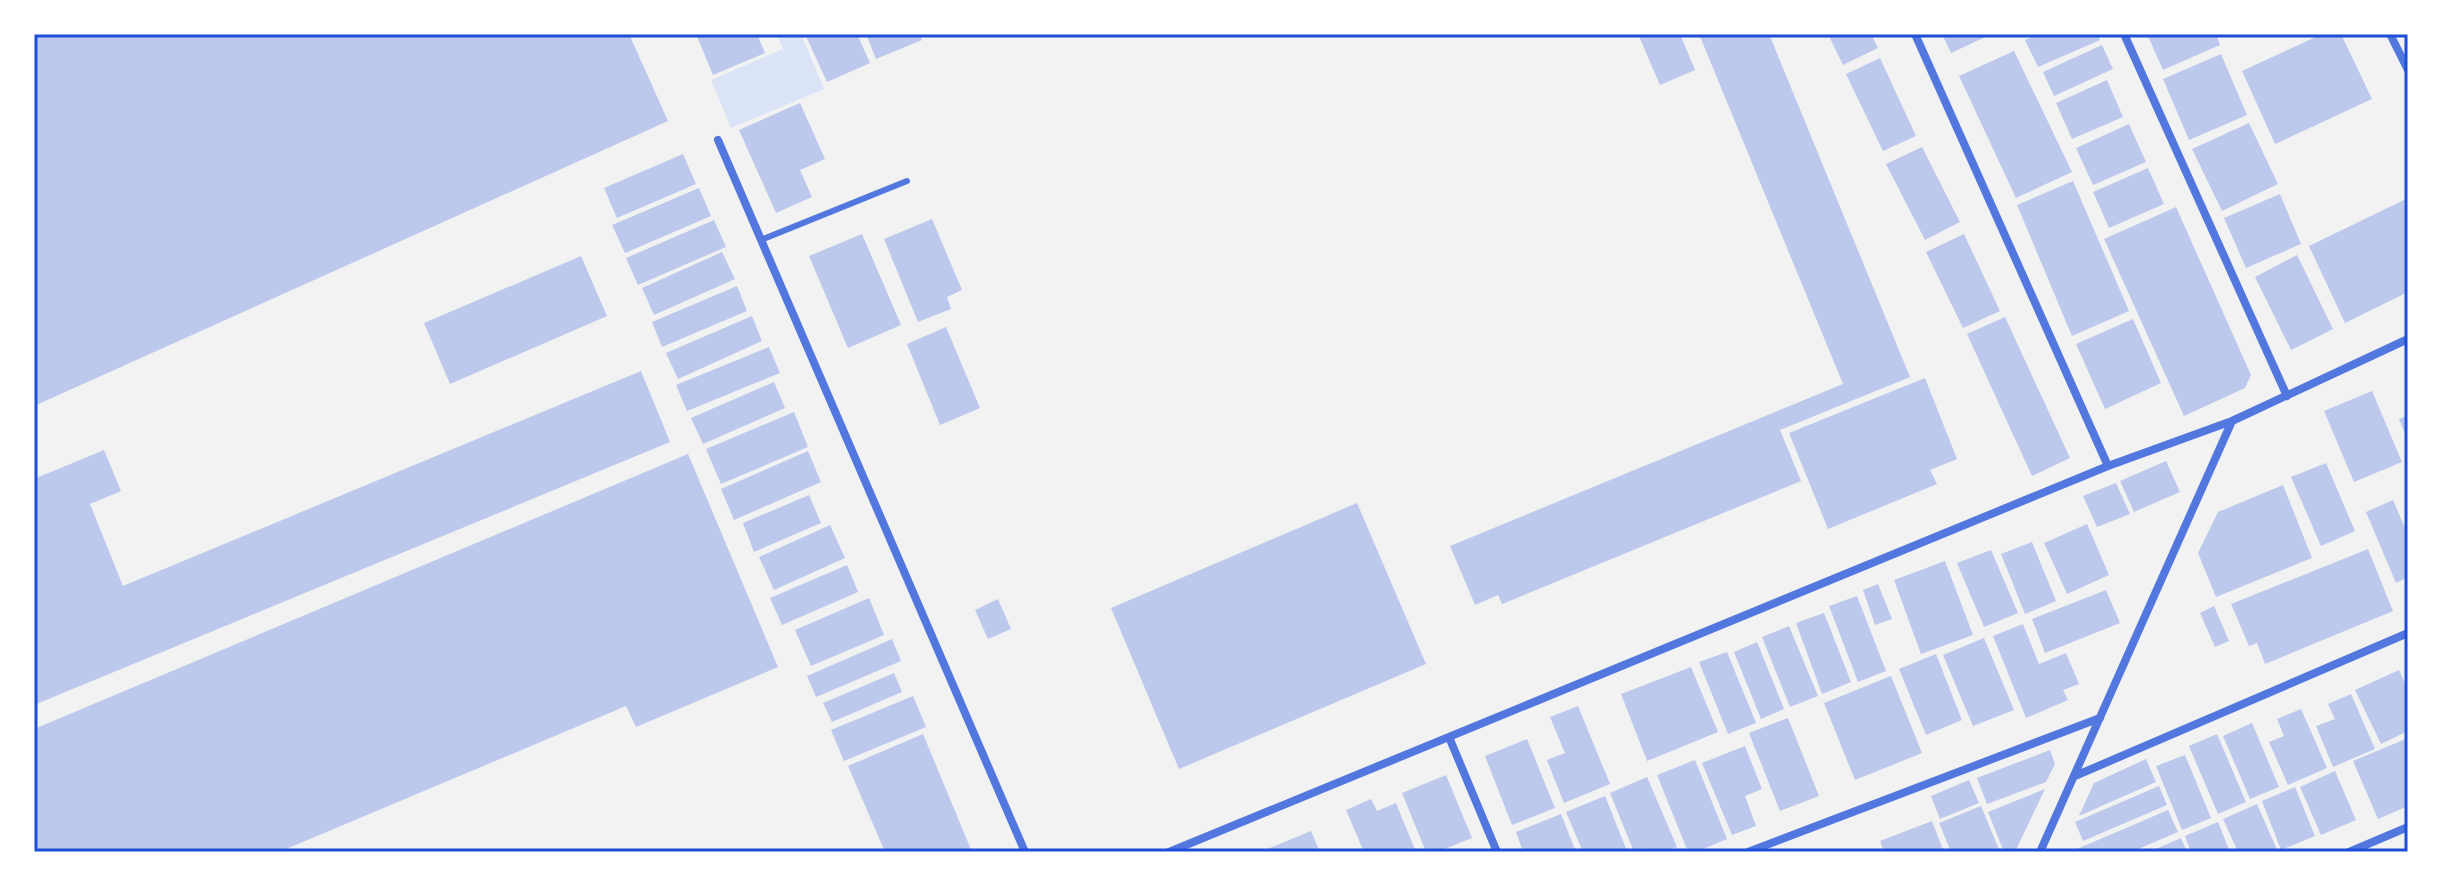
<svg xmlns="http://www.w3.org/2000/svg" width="2442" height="886" font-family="'Varela Round',sans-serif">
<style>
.green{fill:#dbe4f7}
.building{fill:#bdc9ec}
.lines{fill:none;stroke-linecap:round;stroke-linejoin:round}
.service{stroke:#5277de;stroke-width:6}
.minor{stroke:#5277de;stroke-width:8}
.neatline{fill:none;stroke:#1d4ed8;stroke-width:3}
</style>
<rect width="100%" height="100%" fill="#f2f2f2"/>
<!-- green -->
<path class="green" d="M777,34H801L824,89L731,128L711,80L783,49Z"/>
<!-- building -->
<path class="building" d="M34,34H629L668,121L34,406Z
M696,34H757L765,53L713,75Z
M805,34H857L870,63L827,82Z
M866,34H919L922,40L876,59Z
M1638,34H1680L1695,70L1660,85Z
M1699,34H1769L1910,377L1780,430L1801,481L1502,604L1498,595L1475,605L1450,546L1843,384Z
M1828,34H1871L1878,48L1843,65Z
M1942,34H1992L1951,53Z
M2038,34H2097L2100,40L2038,67L2025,40Z
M2147,34H2216L2220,45L2163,70Z
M2322,34H2341L2372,99L2275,144L2242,71Z
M2102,45L2113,69L2054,96L2043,72Z
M2014,51L2072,172L2016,198L1959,76Z
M2221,54L2247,115L2189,140L2163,79Z
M1880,58L1916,136L1883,151L1846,74Z
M2107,80L2123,117L2072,139L2056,103Z
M800,103L825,159L800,170L812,197L776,213L739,130Z
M2249,123L2278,184L2222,211L2192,149Z
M2129,124L2146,162L2093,185L2076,148Z
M1922,147L1960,222L1925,240L1886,164Z
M683,154L696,184L617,218L604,188Z
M2148,168L2164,204L2109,228L2093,192Z
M2073,181L2129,311L2072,336L2017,205Z
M699,188L711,216L625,253L612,225Z
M2280,194L2301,244L2246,268L2224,218Z
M2408,198V292L2345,323L2309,246Z
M2176,207L2251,375L2245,388L2184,416L2104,239Z
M932,219L962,290L947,297L951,309L918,322L884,239Z
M714,220L726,247L638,285L626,258Z
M862,234L901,325L848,348L809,256Z
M1964,234L2000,311L1963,328L1926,252Z
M722,252L735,279L654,315L642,288Z
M2297,255L2333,329L2291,350L2255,277Z
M581,256L607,316L450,384L424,323Z
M737,286L747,311L662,347L652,322Z
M752,316L762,341L678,379L666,353Z
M2005,317L2070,458L2032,476L1967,334Z
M2133,319L2161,383L2105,409L2076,344Z
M946,327L980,408L940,425L907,344Z
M769,347L780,373L687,411L676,385Z
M641,371L670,442L34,705V479L104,450L121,491L90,504L123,586Z
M1925,378L1957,459L1930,470L1937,484L1828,529L1789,433Z
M774,382L785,408L703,444L691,418Z
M2372,391L2402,462L2354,482L2324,411Z
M794,412L808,447L721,484L706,449Z
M2408,415V441L2399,419Z
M808,451L821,482L734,520L721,489Z
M688,454L778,667L636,727L626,706L279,852H34V729Z
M2166,461L2180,492L2134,512L2120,481Z
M2326,463L2355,531L2321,546L2291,477Z
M2116,483L2130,514L2097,527L2083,496Z
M2283,485L2312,558L2216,597L2198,553L2218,512Z
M809,495L821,523L754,552L743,523Z
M2393,500L2408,535V577L2396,583L2366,512Z
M1357,503L1426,664L1179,769L1111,608Z
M2087,524L2109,575L2067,594L2044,543Z
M830,525L845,558L774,590L759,557Z
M2032,542L2056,601L2025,614L2001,554Z
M2368,549L2393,611L2265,664L2257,643L2249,646L2231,604Z
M1991,550L2018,613L1984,627L1957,563Z
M1945,561L1973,635L1921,654L1894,580Z
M847,565L858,592L782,625L770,598Z
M1878,584L1892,619L1875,625L1863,590Z
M2106,590L2120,623L2045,653L2032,619Z
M1857,596L1886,671L1858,682L1829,606Z
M869,598L884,635L811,666L795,630Z
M998,599L1011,629L988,639L975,610Z
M2214,606L2229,641L2215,647L2200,613Z
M1824,613L1851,682L1822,694L1796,623Z
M2023,624L2039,664L2066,653L2079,684L2063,690L2068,700L2026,718L1993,636Z
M1789,626L1818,696L1790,707L1762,637Z
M1984,638L2014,710L1973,726L1943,655Z
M892,639L901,661L816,697L807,676Z
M1757,642L1784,709L1761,719L1734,652Z
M1727,652L1756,723L1728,734L1699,662Z
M1936,654L1962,720L1926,735L1899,669Z
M1691,667L1718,732L1647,761L1621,694Z
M2399,670L2408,690V731L2381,744L2355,690Z
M894,673L902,692L832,722L823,703Z
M1891,676L1922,753L1855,780L1824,703Z
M2351,694L2375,749L2333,767L2316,726L2335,719L2328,704Z
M913,696L926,727L844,761L831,730Z
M1578,706L1610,784L1564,803L1547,760L1565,753L1550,717Z
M2301,709L2327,768L2288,785L2269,742L2284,736L2277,719Z
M1788,718L1819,796L1780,811L1749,733Z
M2252,723L2279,787L2250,799L2223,736Z
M923,734L972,852H885L848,766Z
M2217,734L2246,802L2218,814L2189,746Z
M2408,738V806L2378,819L2353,761Z
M1527,739L1555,808L1512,825L1485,756Z
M1745,746L1762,789L1745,796L1756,826L1732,835L1702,763Z
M2050,750L2055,764L2046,782L1987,804L1977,778Z
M2185,755L2211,818L2182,830L2156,766Z
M2146,759L2156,782L2079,816L2094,783Z
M1695,760L1727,839L1696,852H1688L1657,775Z
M2335,771L2356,820L2321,835L2300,787Z
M1446,775L1472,838L1437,852H1426L1402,793Z
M1647,777L1677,847L1665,852H1649L1647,848L1634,852L1610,793Z
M1969,780L1979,803L1940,819L1931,796Z
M2159,786L2167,805L2083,841L2075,822Z
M2295,787L2315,836L2281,850L2262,801Z
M2045,789L2015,852H2004L1988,812Z
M1605,796L1627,851L1583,852L1566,812Z
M1371,799L1377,811L1396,803L1416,852H1364L1346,810Z
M2257,804L2278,852H2238L2223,819Z
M1981,806L2000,852H1951L1939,823Z
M2168,810L2178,832L2131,852H2070Z
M1561,814L1576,852H1523L1516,832Z
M1932,821L1944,852H1884L1880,841Z
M2218,822L2230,852H2191L2185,836Z
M1311,831L1320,852H1260Z
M2181,838L2187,852H2149Z"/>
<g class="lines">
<!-- service -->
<path class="service" d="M761,240L907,181"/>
<!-- minor -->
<path class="minor" d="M1915,34L2108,466
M2124,34L2287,396
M2390,34L2408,70
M718,140L1025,852
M1449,737L1497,852
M2075,776L2408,633
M1169,852L2108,466L2232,421
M1748,852L2100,718
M2040,852L2232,421L2408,339
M2349,852L2408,827"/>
</g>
<!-- border -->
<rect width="2442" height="886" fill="none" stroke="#ffffff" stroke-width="72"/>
<rect x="36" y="36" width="2370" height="814" class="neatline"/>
</svg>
